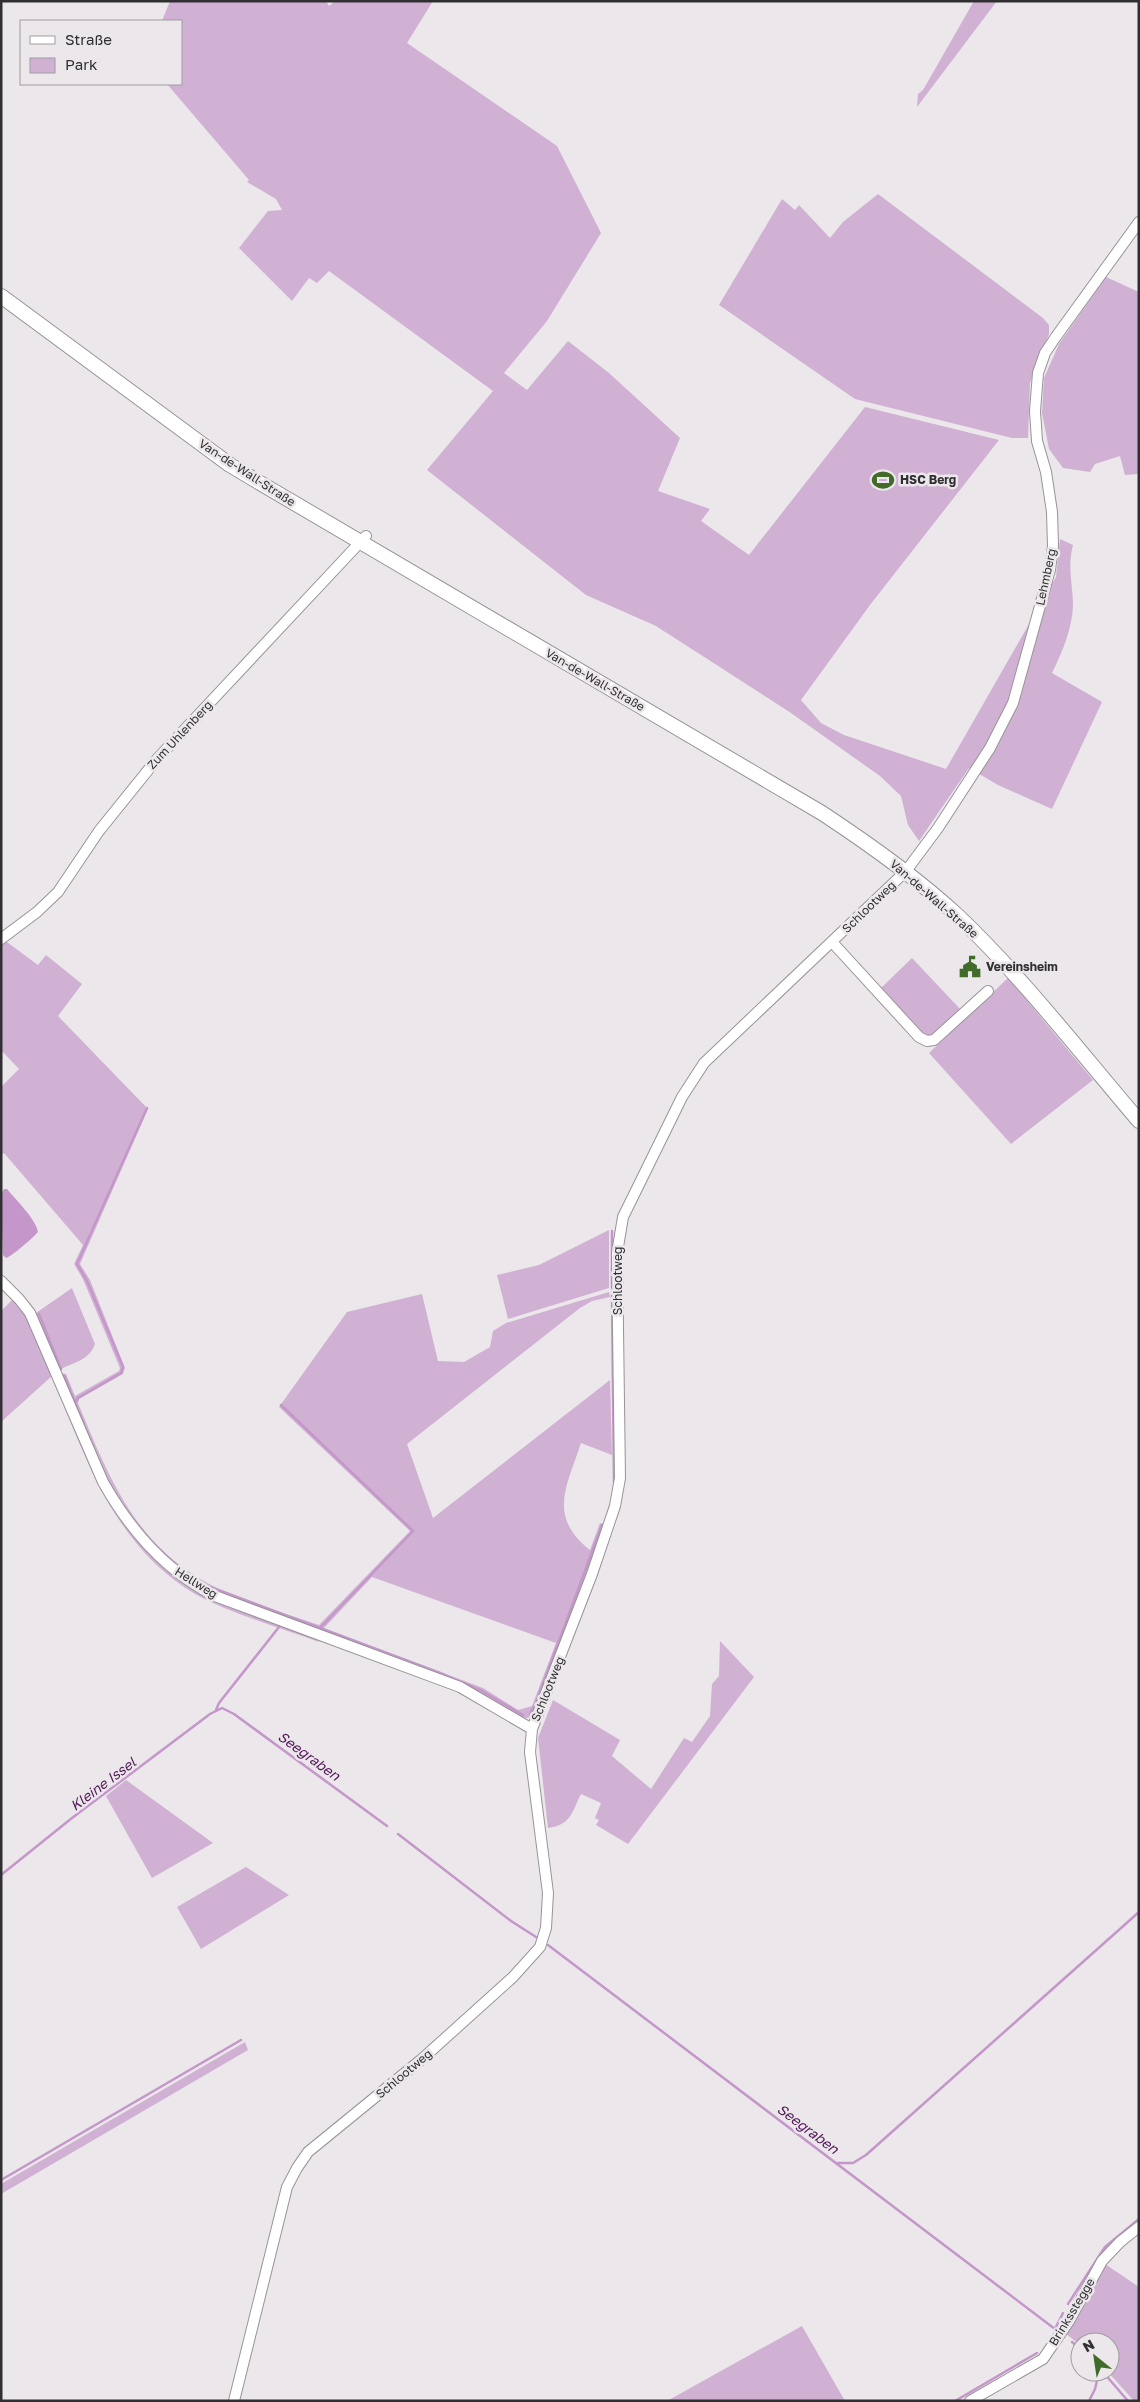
<svg xmlns="http://www.w3.org/2000/svg" width="1140" height="2402" font-family="'Golos Text',sans-serif">
<style>
.green{fill:#d0b1d3;fill-rule:evenodd}
.water{fill:#c496c9}
.lines{fill:none;stroke-linecap:round;stroke-linejoin:round}
.stream{stroke:#c496c9;stroke-width:2.5}
.minor-casing{stroke:#979497;stroke-width:12}
.major-casing{stroke:#979497;stroke-width:16}
.minor{stroke:#fff;stroke-width:10}
.major{stroke:#fff;stroke-width:14}
.labels{text-anchor:middle;stroke-width:5;stroke-linejoin:round;paint-order:stroke}
.street-label{font-size:12px;fill:#302f31;stroke:#ebe7eb}
.poi-label{font-size:12px;font-weight:bold;fill:#302f31;stroke:#ebe7eb;text-anchor:start}
.water-label{font-size:14px;font-style:italic;fill:#531a59;stroke:#ebe7eb}
</style>
<rect width="100%" height="100%" fill="#ebe7eb"/>
<!-- green -->
<path class="green" d="M170,1H326L329,6L335,1H433L407,43L557,146L601,233L547,321L504,373L527,390L568,341L609,373L680,438L658,491L710,509L701,521L749,555L865,407L999,440L870,605L801,700L821,723L844,735L946,769L1056,577L1060,539L1073,545C1067,568 1073,584 1073,606C1072,629 1062,653 1052,673L1102,702L1052,809L998,785L969,768L919,841L908,825L901,796L880,776L791,713L656,626L586,595L427,470L493,391L329,271L317,283L309,278L292,301L239,248L268,211L282,210L276,199L247,182L249,180L167,84H181V21H162Z
M974,1H997L917,107L918,94L923,90Z
M878,194L1043,318L1049,325V334L1030,383L1028,438H1012L855,399L719,305L782,199L795,210L799,205L830,238L843,222Z
M1106,277L1139,292V474L1125,475L1120,456L1095,464L1090,472L1063,468L1049,449L1042,413L1044,378L1059,344Z
M4,940L38,965L46,955L82,984L58,1016L148,1109L80,1264L90,1280L125,1368L123,1374L79,1399L78,1403C107,1473 133,1540 202,1580C233,1599 284,1613 319,1625L410,1531L279,1407L347,1312L422,1294L438,1361L464,1362L490,1347L493,1331L506,1323L609,1292L610,1297L592,1301L580,1308L407,1444L433,1518L610,1380L612,1455L581,1443C567,1486 547,1516 590,1550L600,1523L605,1525L532,1716L527,1718L518,1717L479,1692L446,1678L215,1592L199,1584L154,1548L107,1483L61,1376L66,1374L75,1396L119,1371L120,1368L83,1279L74,1264L83,1245L4,1153L1,1155V1087L19,1069L1,1050V942ZM372,1577L556,1643L532,1706L518,1710L483,1688L324,1628Z
M912,958L961,1010L935,1035L924,1036L879,990Z
M1008,978L1093,1080L1011,1144L929,1053Z
M609,1230V1288L508,1319L497,1275L539,1265Z
M72,1288L95,1344C90,1360 72,1363 59,1370L19,1295L20,1292L36,1313Z
M13,1299L28,1314L100,1484L179,1578L317,1638L319,1642C281,1628 229,1613 195,1594C113,1545 86,1458 52,1376L1,1422V1311Z
M720,1641L754,1677L628,1844L596,1825L599,1820L595,1818L601,1803L581,1794C572,1812 571,1825 548,1828L538,1738L553,1700L620,1740L612,1756L651,1789L684,1738L692,1742L710,1716L712,1684L719,1676Z
M126,1780L213,1843L152,1878L106,1796Z
M246,1867L289,1895L201,1949L177,1907Z
M245,2042L248,2050L1,2194V2184Z
M1105,2264L1139,2287V2401H1134L1108,2372H1110V2342H1080V2345L1065,2333Z
M802,2326L845,2401H667Z"/>
<!-- water -->
<path class="water" d="M4,1189H7C15,1199 36,1219 38,1232C34,1237 11,1257 6,1258L3,1255L1,1195Z"/>
<g class="lines">
<!-- stream -->
<path class="stream" d="M612,1287V1231
M612,1293L614,1482
M39,1314L61,1369
M64,1375L75,1403
M281,1405L413,1531L319,1629
M93,1447L75,1403L78,1398L121,1373L123,1367L87,1281L77,1264L147,1108
M161,1551L170,1560
M205,1585L440,1673L482,1691L523,1715
M216,1710L219,1703L279,1627
M530,1714L536,1703L602,1525
M398,1834L511,1921L536,1937
M1,1875L72,1818L210,1714L222,1708L234,1714L387,1826
M548,1945L1055,2329L1063,2313
M838,2163H853L866,2155L1139,1912
M1,2180L241,2040
M1068,2304L1105,2247L1139,2219
M1072,2342L1080,2349
M1103,2372L1128,2401
M955,2401L1037,2353
M1089,2401L1095,2389L1099,2372"/>
<!-- minor casing -->
<g class="minor-casing">
<path id="minor" d="M1,939L37,912L58,892L99,831L157,759L366,536
M832,942L919,1037L927,1041L934,1040L988,991
M1,1281L19,1299L30,1313L103,1482C130,1530 165,1571 215,1596L460,1687L532,1729
M234,2401L287,2187L297,2168L308,2152L422,2059L513,1977L540,1947L546,1928L548,1893L530,1752L532,1729L592,1574L615,1506L620,1478L617,1253L623,1217L682,1097L704,1063L906,871L938,828L990,748L1013,703L1050,570L1053,546L1052,512L1046,472L1037,441L1035,411L1038,373L1045,353L1055,338L1139,222
M970,2401L1043,2359L1069,2321L1102,2261L1120,2242L1139,2227"/>
</g>
<!-- major casing -->
<g class="major-casing">
<path id="major" d="M1,296L230,465L255,480L822,813C869,844 916,877 958,916C1024,979 1080,1052 1139,1121"/>
</g>
<!-- minor -->
<use href="#minor" class="minor"/>
<!-- major -->
<use href="#major" class="major"/>
</g>
<!-- icons -->
<defs>
<g id="stadium-bare" transform="scale(1.725)"><path d="M0-5a6.5 5 0 1 0 0 10a6.5 5 0 1 0 0-10ZM-3.5-1.8h7v3.6h-7Z" fill="#416b28" stroke="#ebe7eb" stroke-width="2.5" paint-order="stroke"/></g>
<g id="civic-bare" transform="scale(1.725)"><path d="M-.6-6.5H3V-4.5H.6V-3L4-1V1h2V6H-6V1h2V-1L-.6-3ZM-1.2 2.5V6h2.4V2.5Z" fill="#416b28" stroke="#ebe7eb" stroke-width="2.5" paint-order="stroke"/></g>
</defs>
<g fill-rule="evenodd">
<use href="#stadium-bare" x="883" y="480"/>
<use href="#civic-bare" x="970" y="967"/>
</g>
<g class="labels">
<!-- street labels -->
<g class="street-label">
<text transform="translate(247 473) rotate(33)" y="4">Van-de-Wall-Straße</text>
<text transform="translate(1046 577) rotate(-78)" y="4">Lehmberg</text>
<text transform="translate(595 680) rotate(30)" y="4">Van-de-Wall-Straße</text>
<text transform="translate(180 735) rotate(-47)" y="4">Zum Uhlenberg</text>
<text transform="translate(934 899) rotate(41)" y="4">Van-de-Wall-Straße</text>
<text transform="translate(869 907) rotate(-44)" y="4">Schlootweg</text>
<text transform="translate(618 1281) rotate(-90)" y="4">Schlootweg</text>
<text transform="translate(196 1583) rotate(32)" y="4">Hellweg</text>
<text transform="translate(548 1689) rotate(-68)" y="4">Schlootweg</text>
<text transform="translate(404 2074) rotate(-40)" y="4">Schlootweg</text>
<text transform="translate(1072 2312) rotate(-59)" y="4">Brinksstegge</text>
</g>
<!-- poi labels -->
<g class="poi-label">
<text x="900" y="484">HSC Berg</text>
<text x="986" y="971">Vereinsheim</text>
</g>
<!-- water labels -->
<g class="water-label">
<text transform="translate(309 1756) rotate(36)" y="5">Seegraben</text>
<text transform="translate(103 1784) rotate(-37)" y="5">Kleine Issel</text>
<text transform="translate(808 2129) rotate(37)" y="5">Seegraben</text>
</g>
</g>
<!-- border -->
<rect width="1140" height="2402" fill="none" stroke="#302f31" stroke-width="5"/>
<!-- legend -->
<rect x="20" y="20" width="162" height="65" fill="#ebe7eb" stroke="#a09da1"/>
<rect x="30" y="36" width="25" height="8" fill="#ffffff" stroke="#a09da1"/>
<text x="65" y="45" font-size="15" fill="#302f31">Straße</text>
<rect x="30" y="58" width="25" height="15" fill="#d0b1d3" stroke="#a09da1"/>
<text x="65" y="70" font-size="15" fill="#302f31">Park</text>
<!-- north arrow -->
<g transform="translate(1095 2357) rotate(330)"><circle r="24" fill="#ebe7eb" stroke="#a09da1"/>
<path d="M0-4L9 19L0 12L-9 19Z" fill="#416b28"/>
<text y="-8" font-size="14" font-weight="bold" text-anchor="middle" fill="#302f31">N</text>
</g>
</svg>
